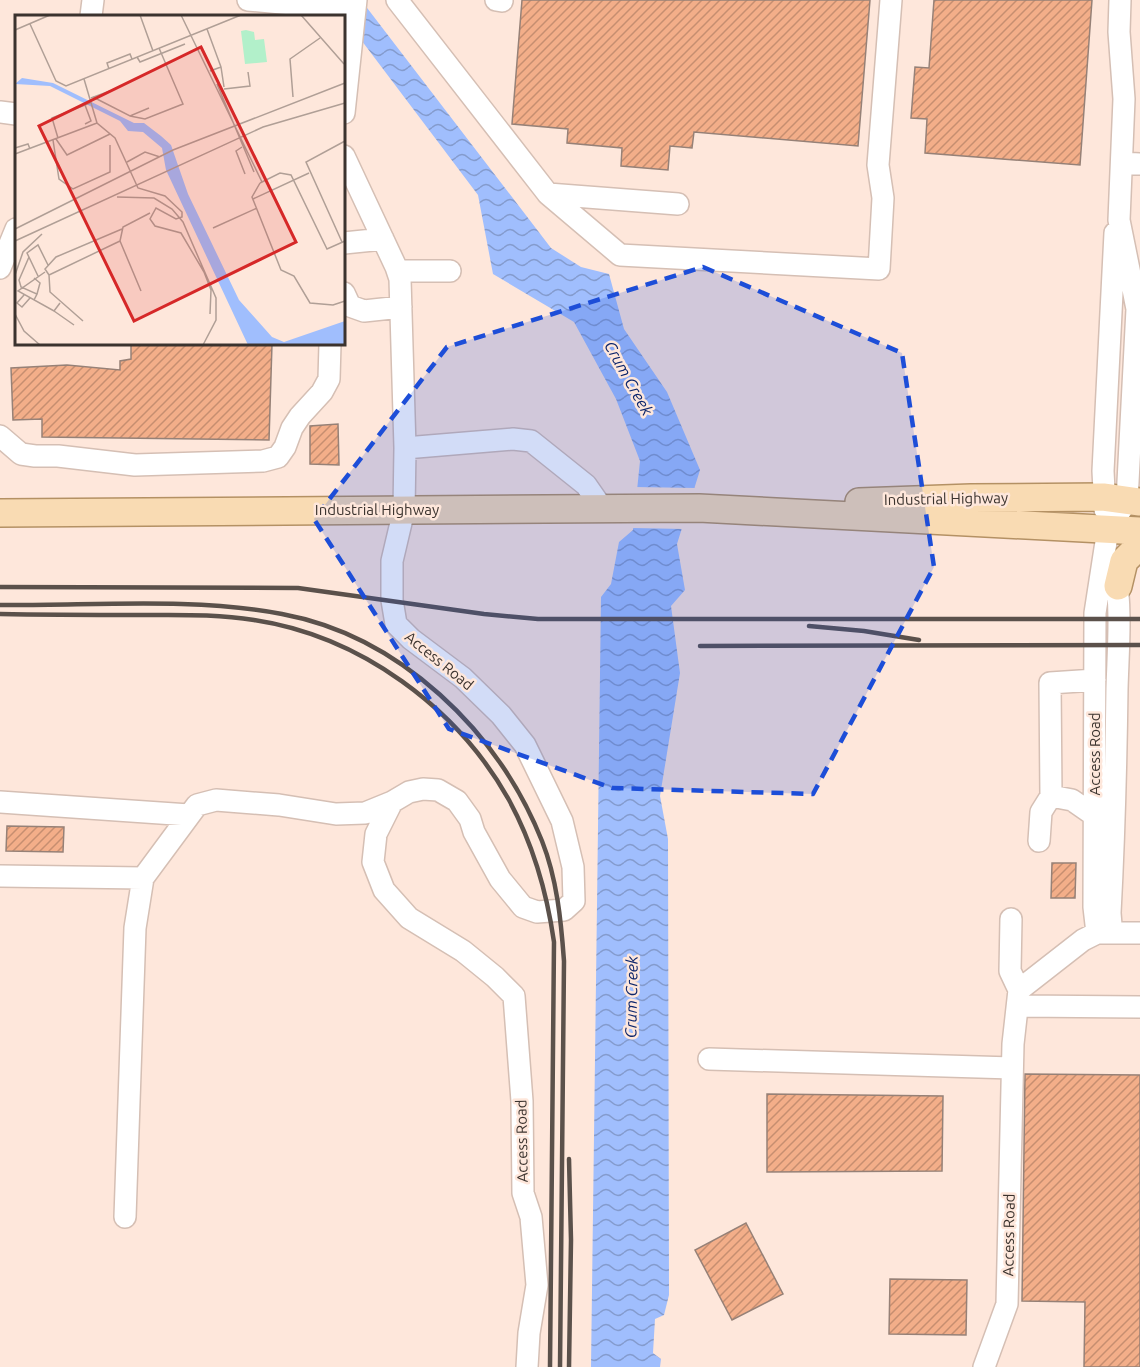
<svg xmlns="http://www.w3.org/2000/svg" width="1140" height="1367" font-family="Ubuntu,sans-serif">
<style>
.water{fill:url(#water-waves)}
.pier{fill:#fee7db}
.building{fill:url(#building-hatch);stroke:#968177;stroke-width:1.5}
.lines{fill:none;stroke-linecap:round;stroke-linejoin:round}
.minor-casing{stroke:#d5bfb4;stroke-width:24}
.major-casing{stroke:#b49164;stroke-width:30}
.minor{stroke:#fff;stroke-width:21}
.major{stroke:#f9dbb3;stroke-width:27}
.rail{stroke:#5b514b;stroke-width:4.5}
.marked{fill:#1d4ed8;fill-opacity:0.2;stroke:#1d4ed8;stroke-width:4.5;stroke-dasharray:12 8;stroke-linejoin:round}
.labels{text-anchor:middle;stroke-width:5;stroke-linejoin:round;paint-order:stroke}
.street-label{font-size:15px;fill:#3b332e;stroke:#fee7db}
.water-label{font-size:16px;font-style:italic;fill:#0d266c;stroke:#fee7db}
.inset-road{fill:none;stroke:#b09f96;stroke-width:1.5}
.view{fill:#d62828;fill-opacity:0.15;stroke:#d62828;stroke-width:3}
.inset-edge{fill:none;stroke:#3b332e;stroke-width:3}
</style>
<defs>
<pattern id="water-waves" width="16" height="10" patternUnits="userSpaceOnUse" patternTransform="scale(1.5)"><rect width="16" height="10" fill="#a0befd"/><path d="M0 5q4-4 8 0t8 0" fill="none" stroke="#849bcd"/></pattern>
<pattern id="building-hatch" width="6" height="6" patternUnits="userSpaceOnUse" patternTransform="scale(1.5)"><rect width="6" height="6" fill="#f3ae89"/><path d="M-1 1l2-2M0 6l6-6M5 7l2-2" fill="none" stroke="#c68e70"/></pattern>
</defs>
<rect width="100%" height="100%" fill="#fee7db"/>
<!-- water -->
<path class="water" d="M331,0H361L551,248L581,267L609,274L624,329L667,392L700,470L677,544L685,590L671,606L680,673L660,796L668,839L669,1295L664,1315L655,1319L653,1353L661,1359L660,1367H591L601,597L611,584L619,542L633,530L640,461L616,399L574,322L493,274L478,195Z"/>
<!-- pier -->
<path class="pier" d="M634,487L697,488L684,529L632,528Z"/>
<!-- building -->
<path class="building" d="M522,0H870L858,146L694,132L692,148L670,146L668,170L621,166L622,148L567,143L568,129L512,124Z
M934,0H1092L1080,165L925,153L927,119L911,118L915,67L929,68Z
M131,344H272L269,440L42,437V419L13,420L11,368L67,365L120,370V361L131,359Z
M338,424L339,465L310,464V426Z
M7,826L64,827L63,852L6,851Z
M1052,863H1076L1075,898H1051Z
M1025,1074L1140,1075V1367H1084L1085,1302L1022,1301Z
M767,1094L943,1096L942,1171L767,1172Z
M746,1223L783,1294L732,1320L695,1250Z
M890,1279L967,1280L966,1335L889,1334Z"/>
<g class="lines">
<!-- minor casing -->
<g class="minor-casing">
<path id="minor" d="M248,0L355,10
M397,0L548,194L678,204
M496,0L502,1
M91,16L93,0
M0,112L16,114
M344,113L356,0
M344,156L396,267L400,279L405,448L404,510L392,561V600L396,624L411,639L463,678L501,715L525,745L562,821L573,867L574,901L564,910L537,912L523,907L500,879L474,832L470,819L457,801L438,790L423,789L409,792L392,802L376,834L373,862L384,890L409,918L463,951L495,977L514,996L522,1101L523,1193L531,1217L537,1285L529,1333L527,1367
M1122,163L1140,164
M548,194L620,255L879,269L883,198L878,165L891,0
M344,243L383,239
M0,268L16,229
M398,271H450
M344,293L350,306L364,311L401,307
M0,436L21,454L35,456H58L135,465L263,461L278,457L285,447L292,428L300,416L322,392L329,379L330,344
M405,448L513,439L531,441L586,485L602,508
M1105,510L1103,471L1115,233
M1051,796L1072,800L1095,816
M0,802L189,815
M1039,841L1041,812L1051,796L1050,683L1095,680
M0,876L143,878
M1011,919L1010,971L1019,990
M1113,932L1111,925L1110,913C1114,839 1116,764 1117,689C1118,651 1122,609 1115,571
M1097,933L1094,907L1095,613L1108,529L1127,501L1137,309L1119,220L1124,99L1119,32L1120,0
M1018,1006L1140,1007
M709,1059L1012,1068
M125,1217L135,928L143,878L197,805L216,800L279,805L336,814L365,813L392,802
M984,1367L1007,1304L1013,1044L1019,990L1083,940L1097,933H1140"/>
</g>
<!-- major casing -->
<g class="major-casing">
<path id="major" d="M859,502L971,498L1103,497L1140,502
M0,513L699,508L1140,531
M1118,586L1124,561L1140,545"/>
</g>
<!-- minor -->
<use href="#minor" class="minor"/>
<!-- major -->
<use href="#major" class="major"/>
<!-- rail -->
<path class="rail" d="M0,587L298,588L484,614L538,619H1140
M0,605C91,606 193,597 282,614C400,636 498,731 542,841C557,879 561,920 564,961L560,1367
M0,614C48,615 97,615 145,615C182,615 218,614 254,620C360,636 457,707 509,800C533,844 547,893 554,942L550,1367
M809,626L864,631L919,640
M700,646L1140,645
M569,1367L571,1240L569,1159"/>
</g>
<!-- marked area -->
<path class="marked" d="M703,267L902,353L934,567L813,794L612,788L449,729L314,519L447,347Z"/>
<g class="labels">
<!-- street labels -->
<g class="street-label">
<text transform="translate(946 499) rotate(-1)" y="5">Industrial Highway</text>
<text x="377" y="515">Industrial Highway</text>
<text transform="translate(439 661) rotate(39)" y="5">Access Road</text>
<text transform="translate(1095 754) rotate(-90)" y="5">Access Road</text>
<text transform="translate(522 1141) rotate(-91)" y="5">Access Road</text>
<text transform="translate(1009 1235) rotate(-89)" y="5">Access Road</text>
</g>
<!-- water labels -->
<g class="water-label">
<text transform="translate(629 378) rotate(61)" y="6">Crum Creek</text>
<text transform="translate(631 997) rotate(-89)" y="6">Crum Creek</text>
</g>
</g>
<!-- overview -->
<g transform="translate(15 15)">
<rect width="330" height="330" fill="#fee7db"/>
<path d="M231,15L239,17L240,25L249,24L252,47L230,49L226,16Z" fill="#b2f0ca"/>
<path d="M7,63L38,68L119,108H129L146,121L156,130L173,179L224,285L257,322L269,327L330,306V330H233L151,155L147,133L128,117L113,116L105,106L35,71L0,69Z" fill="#a0befd"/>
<path class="inset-road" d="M125,0L138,36M166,0L247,167M286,0L329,49M15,9L41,66L51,71L226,0M192,14L206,52L195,56M0,15L35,0M122,42L125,47L170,29M206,52L209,72M94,54L92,48L115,39L117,44M69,64L82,108L100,123L123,173L150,181L167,197V202L161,204L141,193L135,204L140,211L166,218L189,257L196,275L195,299M202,69L239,157M209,74L235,71L233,57M78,82L115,101L134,93M278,82L275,44L305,23M76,83L95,76M115,101L130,104L168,89L144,33M70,109L76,106L70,90M43,123L37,103L75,88M41,124L52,140L95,119M38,125L44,164L58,174L95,157V130M227,132L221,136L230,159M0,133L13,129L15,134M0,139L82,108M112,147L130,137L145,142M245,168L237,182L266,255L279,261L295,288L318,290L330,286M245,168L265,158L276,160L312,234L330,226M102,182L139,183L157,194L168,207L201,283V305L188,330M238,184L294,158M198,213L242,193M0,214L158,135L330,68M0,226L248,112L330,88M327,227L291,147L330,126M14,242L4,265L6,272L22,279L19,285M30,257L3,276L39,296L45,288M0,260L8,237L27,219M34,260L30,254L41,242L107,214M23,261L12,238L23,230L33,250M19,263L25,268L22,279M126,276L105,226L108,212L135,198M9,280L2,288L7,292L15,283M39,296L59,310M0,299L9,316L25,330M68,306L35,277L34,260L105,226"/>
<path class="view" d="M186,32L281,227L119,306L24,111Z"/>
<rect width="330" height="330" class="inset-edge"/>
</g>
</svg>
